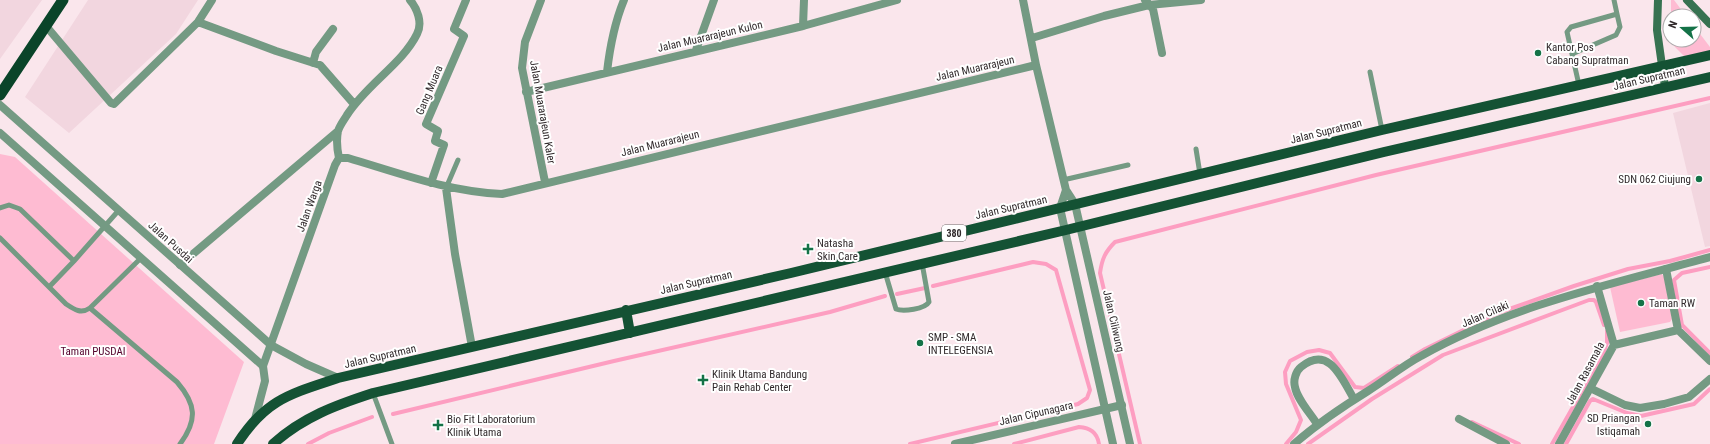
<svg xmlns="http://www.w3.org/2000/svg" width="1710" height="444" font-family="'Roboto Condensed',sans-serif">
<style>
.built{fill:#f2d6df}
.green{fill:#febbd2}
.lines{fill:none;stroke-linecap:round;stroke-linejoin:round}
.stream{stroke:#fd9ec1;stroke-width:4}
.service{stroke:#749a83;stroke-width:5}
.minor{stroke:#749a83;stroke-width:8}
.tertiary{stroke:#749a83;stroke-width:8}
.secondary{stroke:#377251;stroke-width:8}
.primary{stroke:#145234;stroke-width:10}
.trunk{stroke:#0a4429;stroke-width:11}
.poi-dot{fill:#147247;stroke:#fff;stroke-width:1.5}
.labels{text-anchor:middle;stroke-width:4;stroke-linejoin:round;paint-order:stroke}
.shield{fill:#fff;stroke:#6f6a6b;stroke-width:1}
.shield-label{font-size:10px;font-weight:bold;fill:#312a2c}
.street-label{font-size:11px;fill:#312a2c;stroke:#fff}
.poi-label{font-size:11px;fill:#312a2c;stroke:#fff;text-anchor:start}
.park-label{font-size:11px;fill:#53002b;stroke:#fff}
</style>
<rect width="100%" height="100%" fill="#fae6ec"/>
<!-- built -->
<path class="built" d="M0,0H42L0,59Z
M88,0H198L176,34L69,133L25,97Z
M1710,103V246L1705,247L1673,113Z"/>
<!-- green -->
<path class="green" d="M1671,0H1674L1686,16H1671Z
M1694,26L1710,47V53L1686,58L1674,46L1672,40H1694Z
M0,154L15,157L244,362L214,444H0Z
M1662,274L1664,277L1672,319L1670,322L1620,332L1610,287Z"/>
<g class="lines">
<!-- stream -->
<path class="stream" d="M1710,267L1682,273L1674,280L1682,325L1710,353
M897,294L925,288
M1412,357L1425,349L1498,313L1574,286L1628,269L1670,261L1710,250
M393,414L614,361L830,312L885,296
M1472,422L1519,444
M308,444L329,433L372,417
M910,444L1078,404L1087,398L1090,390L1056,270L1046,264L1033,262L933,286
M1014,444L1079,427C1090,428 1097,432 1099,444
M1140,444L1100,273C1102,259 1105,252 1115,242L1376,175L1710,98
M1286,444L1296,432L1301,420L1286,384L1285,372L1290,361L1307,352L1319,350L1330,353L1355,387L1364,388L1398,366
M1308,444L1372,399L1443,355L1589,300H1594L1596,302L1604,325
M1552,444L1603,354L1607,343V331
M1566,444L1590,401L1593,399L1627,413L1641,416L1694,404L1710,389"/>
<!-- service -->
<path class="service" d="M1572,54L1616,35L1620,27L1617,14
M1370,72L1382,130
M1579,85L1567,32L1571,27L1617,14L1614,0
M1196,149L1200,174
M1063,180L1128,165
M446,188L458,160
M0,208L9,205L20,209L74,261L119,210
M0,238L66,304C75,310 81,314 90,308L141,258
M885,272L896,309C903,312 925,309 929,302L922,263
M49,287L74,261
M90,308L177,382C196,404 198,420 180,444
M373,393L392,444"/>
<!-- minor -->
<path class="minor" d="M541,0L525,42L522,68L545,182
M1023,0L1036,65L1066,190L1075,204
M1145,0L1153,9L1162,53
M198,22L276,51L320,65L354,104
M46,26L111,103L114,104L198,22L212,0
M803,26L804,0
M1032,38L1104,16L1149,5L1201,0
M696,50L714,0
M313,63L316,52L333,29
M607,72C610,46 614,24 624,0
M526,92L803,26L897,0
M339,158H348C399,173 449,192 502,194L1036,65
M339,158C337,149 336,141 338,131C340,125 344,120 347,115C366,85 403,63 417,34C423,23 417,8 410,0
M431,183L444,145L435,141L438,131L426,124L464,36L454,29L466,0
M446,188L455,254L472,347
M1060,208L1066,190
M180,265L338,131
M1666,269L1678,330L1710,361
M1614,345L1678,330
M263,366L335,165L339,158
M1590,388L1625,405L1640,408L1664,404L1689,397L1710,379
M1459,419L1506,444
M1317,424C1310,413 1297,399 1295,387C1293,380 1296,371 1301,367C1329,344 1342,379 1354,399
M955,444L1122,405
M1559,444L1614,345L1597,286"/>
<!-- tertiary -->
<path class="tertiary" d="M0,105L271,345L306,364L338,378
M0,133L263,366L265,381L255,419
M1075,204L1130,444
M1060,208L1113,444
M1294,444C1317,424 1342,407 1368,391C1386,380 1402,366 1421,356C1511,305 1612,284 1710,257"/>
<!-- secondary -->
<path class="secondary" d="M1658,0L1657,30L1665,87
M1687,0L1710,24"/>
<!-- primary -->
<path class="primary" d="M626,310L630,333
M237,444C266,399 290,394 338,378L791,273L1382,130L1710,55
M273,444C303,417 336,405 373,393L1066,230L1384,152L1710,77"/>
<!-- trunk -->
<path class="trunk" d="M0,95L63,0"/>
</g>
<!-- markers -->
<g class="poi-dot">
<circle cx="1538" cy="53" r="4"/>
<circle cx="1699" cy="179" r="4"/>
<path d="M806 243h4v4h4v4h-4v4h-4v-4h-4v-4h4z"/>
<circle cx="1641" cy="303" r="4"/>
<circle cx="920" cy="343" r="4"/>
<path d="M701 374h4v4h4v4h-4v4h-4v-4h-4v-4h4z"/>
<circle cx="1648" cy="424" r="4"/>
<path d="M436 419h4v4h4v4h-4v4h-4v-4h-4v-4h4z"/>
</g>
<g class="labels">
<!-- shield labels -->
<rect class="shield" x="942" y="225" width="24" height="16" rx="3"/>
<g class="shield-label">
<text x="954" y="237">380</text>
</g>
<!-- street labels -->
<g class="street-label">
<text transform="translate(710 36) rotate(-13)" y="4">Jalan Muararajeun Kulon</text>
<text transform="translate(975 68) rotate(-13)" y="4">Jalan Muararajeun</text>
<text transform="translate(1649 78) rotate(-13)" y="4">Jalan Supratman</text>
<text transform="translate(429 90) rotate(-67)" y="4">Gang Muara</text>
<text transform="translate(543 112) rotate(80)" y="4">Jalan Muararajeun Kaler</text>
<text transform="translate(1326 131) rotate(-14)" y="4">Jalan Supratman</text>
<text transform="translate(660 143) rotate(-14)" y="4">Jalan Muararajeun</text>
<text transform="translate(309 206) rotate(-70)" y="4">Jalan Warga</text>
<text transform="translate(1011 207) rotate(-13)" y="4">Jalan Supratman</text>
<text transform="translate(171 242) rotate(42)" y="4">Jalan Pusdai</text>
<text transform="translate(696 282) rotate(-13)" y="4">Jalan Supratman</text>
<text transform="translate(1485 314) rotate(-23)" y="4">Jalan Cilaki</text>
<text transform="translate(1114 321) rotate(77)" y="4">Jalan Ciliwung</text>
<text transform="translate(380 356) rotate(-13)" y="4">Jalan Supratman</text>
<text transform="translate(1585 373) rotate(-62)" y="4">Jalan Rasamala</text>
<text transform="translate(1036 413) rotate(-13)" y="4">Jalan Cipunagara</text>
</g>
<!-- poi labels -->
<g class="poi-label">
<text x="1546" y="51">Kantor Pos<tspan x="1546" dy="13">Cabang Supratman</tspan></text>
<text x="1691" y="183" text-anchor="end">SDN 062 Ciujung</text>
<text x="817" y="247">Natasha<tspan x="817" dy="13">Skin Care</tspan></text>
<text x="1649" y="307">Taman RW</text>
<text x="928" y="341">SMP - SMA<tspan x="928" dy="13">INTELEGENSIA</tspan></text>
<text x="712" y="378">Klinik Utama Bandung<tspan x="712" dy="13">Pain Rehab Center</tspan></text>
<text x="1640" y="422" text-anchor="end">SD Priangan<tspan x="1640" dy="13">Istiqamah</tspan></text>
<text x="447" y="423">Bio Fit Laboratorium<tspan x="447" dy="13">Klinik Utama</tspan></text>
</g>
<!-- park labels -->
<g class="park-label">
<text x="93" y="355">Taman PUSDAI</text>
</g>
</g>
<!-- north arrow -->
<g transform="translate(1682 28) rotate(290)"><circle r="19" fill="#ffffff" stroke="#adaaab"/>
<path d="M0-3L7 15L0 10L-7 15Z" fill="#147247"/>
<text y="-6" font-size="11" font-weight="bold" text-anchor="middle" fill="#312a2c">N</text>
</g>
</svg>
